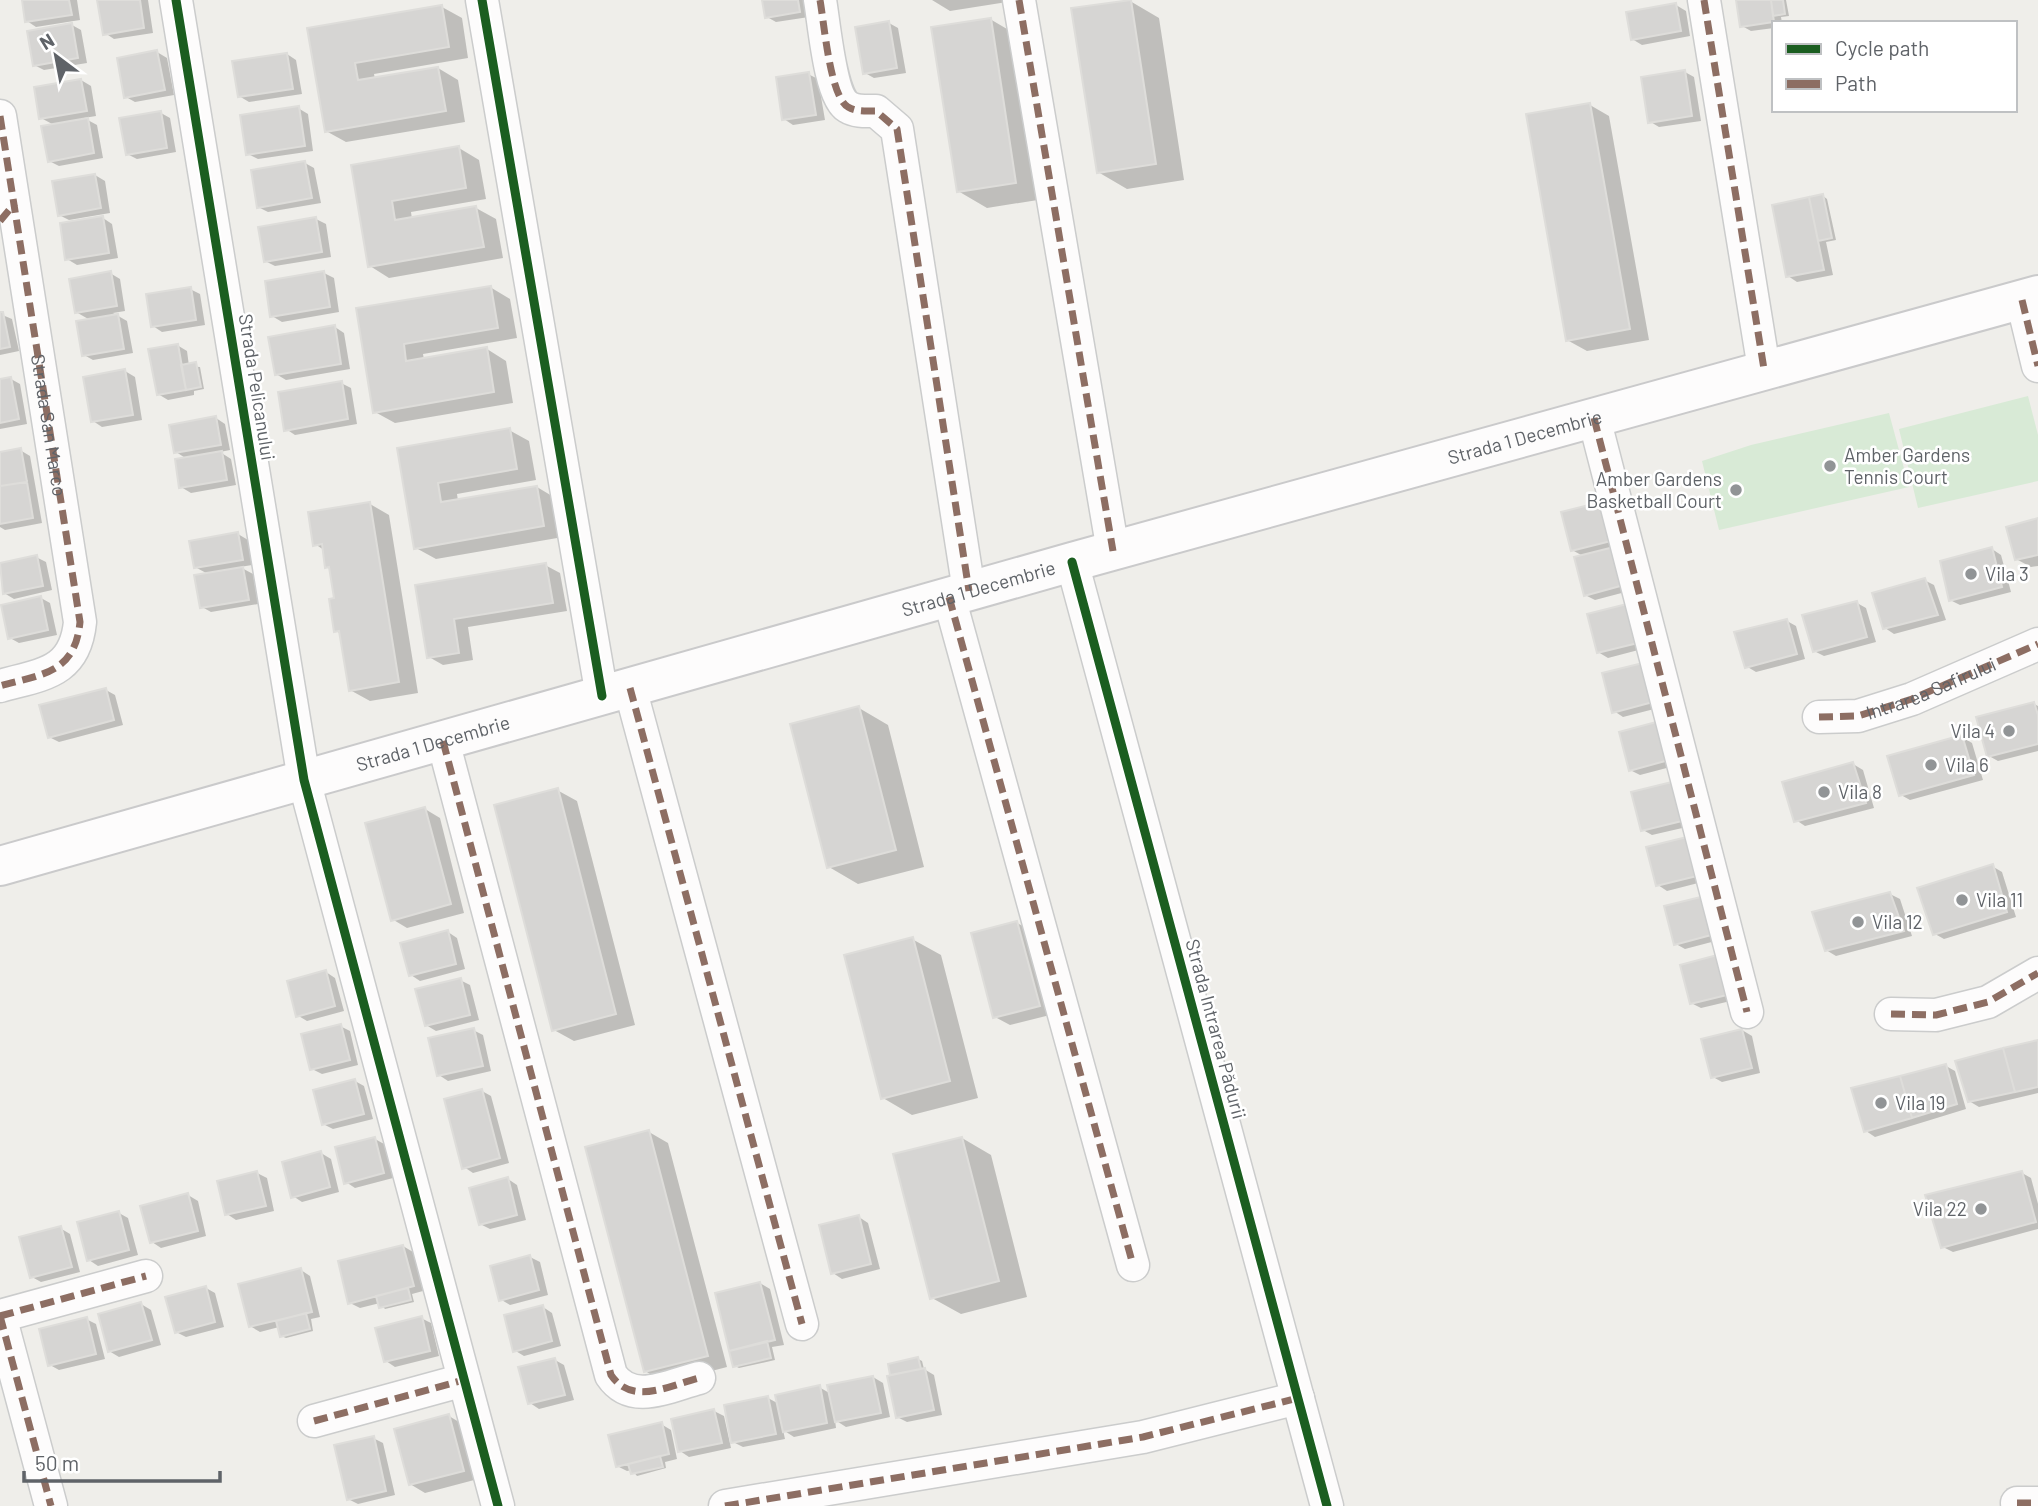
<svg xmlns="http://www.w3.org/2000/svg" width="2038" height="1506" font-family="Barlow,sans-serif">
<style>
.green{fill:#d8ead6}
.shadow{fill:#0003}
.building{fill:#d6d5d3;stroke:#deddda;stroke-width:2}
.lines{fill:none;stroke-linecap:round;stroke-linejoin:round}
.minor-casing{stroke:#cbcccc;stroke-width:35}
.secondary-casing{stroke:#cacacb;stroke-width:42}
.minor{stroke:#fdfcfc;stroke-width:32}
.secondary{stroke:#fdfcfc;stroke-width:38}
.quiet{stroke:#8d6e63;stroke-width:7;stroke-dasharray:14 7;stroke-linecap:butt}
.cycleway-casing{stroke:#fff;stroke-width:13}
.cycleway{stroke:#1b5e20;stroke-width:9}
.poi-dot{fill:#919496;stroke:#fff;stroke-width:2.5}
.labels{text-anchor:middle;stroke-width:5;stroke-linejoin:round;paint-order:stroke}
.street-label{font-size:19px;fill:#5f6368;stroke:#fff}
.poi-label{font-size:19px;fill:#5f6368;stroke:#fff;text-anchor:start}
</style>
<rect width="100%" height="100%" fill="#efeeea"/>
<!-- green -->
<path class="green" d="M2028,396L2038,435V481L1918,508L1899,429Z
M1889,413L1909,487L1719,530L1702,461L1751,445Z"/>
<!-- shadow -->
<path class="shadow" d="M24,0H77L80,20L36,27L27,21Z
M107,0H148L153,33L114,39L105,33Z
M764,0H806L809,17L776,22L767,17Z
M932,0H1007V2L950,11Z
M1738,0H1786L1789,16L1781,17L1782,23H1774V28L1751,31L1742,26Z
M1130,1L1159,18L1184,180L1127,189L1098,172Z
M1676,5L1686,11L1690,36L1642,45L1632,39Z
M442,7L462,18L468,58L374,74L375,79L438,68L458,80L465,122L346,142L326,131L309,29Z
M990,19L1019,36L1044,199L987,208L958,191Z
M889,23L898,28L906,73L874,78L865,73Z
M72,25L81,30L87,63L44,70L34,65Z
M157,52L167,58L174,95L135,102L126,97Z
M287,54L296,60L302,94L249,102L239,96Z
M1685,72L1694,77L1701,121L1659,127L1649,121Z
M808,74L818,79L825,120L793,125L784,119Z
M81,80L91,86L96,116L84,118L97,125L103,158L59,166L49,161L54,125L41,118Z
M1590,105L1609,116L1649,340L1587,351L1567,340Z
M298,108L308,114L313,151L258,159L248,154Z
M161,113L170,118L176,152L137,159L127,154Z
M459,148L479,160L486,199L411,212L412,219L476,208L496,219L503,258L389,278L370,266L353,167Z
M305,163L314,168L321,203L268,212L258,207Z
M95,175L105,181L110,213L69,220L59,215Z
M1823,196L1827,199L1836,240L1826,242L1833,275L1797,282L1788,276Z
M103,218L112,224L118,258L77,265L67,259Z
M316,219L326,224L331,257L275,266L265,261Z
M110,273L120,279L125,311L113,313L127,321L133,353L93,360L84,355L90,320L76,312Z
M324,273L334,278L339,312L282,322L272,316Z
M490,287L510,299L517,338L423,354L424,360L487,349L506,361L513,403L395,423L375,412L358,310Z
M190,289L200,294L205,325L162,332L153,326Z
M0,314L12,319L19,351L0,355Z
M335,327L344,333L350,369L286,380L276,374Z
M177,345L187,351L189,366L200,367L204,389L194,391V395L168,400L158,394Z
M125,371L135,377L142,420L102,427L93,421Z
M11,379L20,384L27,424L0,429V381Z
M341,383L351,388L357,424L295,435L286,429Z
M216,418L225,424L230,450L220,452L231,459L236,485L191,493L181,487L187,459L176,452Z
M509,430L529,441L536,480L457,494L458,501L537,487L557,499L563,537L436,559L416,548L399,449Z
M20,450L30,456L42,523L5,530L0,527V454Z
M370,504L389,515L418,693L370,701L350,690L341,634L336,631V599L331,569L327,567L324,550L315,544Z
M1601,504L1633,590L1595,600L1585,595L1583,556L1572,550Z
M2038,520V566L2031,567L2016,559Z
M238,534L248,540L252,565L240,567L253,574L258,604L211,612L202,607L208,574L195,567Z
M1992,549L2001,555L2011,592L1960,605L1950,600Z
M36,557L46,562L52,590L14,599L4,593L0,564Z
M545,565L560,573L567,611L468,627L473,660L443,665L429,657L417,586Z
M1924,580L1934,585L1946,620L1894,634L1885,628Z
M41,598L50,603L57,635L19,643L10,638Z
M1857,603L1866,608L1876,642L1824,656L1814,651Z
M1589,616L1646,648L1608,658L1598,652Z
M1787,621L1796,626L1805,659L1756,672L1746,666Z
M1605,675L1662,707L1623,717L1614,711Z
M106,690L115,695L123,725L59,742L49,737Z
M2034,704L2038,706V751L1998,761L1989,756Z
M859,708L888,725L924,867L858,884L829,867Z
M1621,733L1678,765L1640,775L1630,770Z
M1962,737L1972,743L1983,780L1910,800L1901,795Z
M1853,764L1863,770L1874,808L1805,826L1796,820Z
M557,790L577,801L635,1025L574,1041L554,1030Z
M1633,793L1691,826L1652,835L1643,830Z
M425,809L440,818L464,913L407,928L392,919Z
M1648,848L1706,881L1667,891L1658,885Z
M1992,866L2002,872L2016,917L1944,939L1935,934Z
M1890,894L1900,899L1912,936L1836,956L1826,950Z
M1666,907L1723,939L1685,949L1676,944Z
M1017,923L1032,931L1054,1014L1010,1025L995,1017Z
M448,932L457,938L465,969L420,981L411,975Z
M912,939L941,955L978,1098L912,1115L883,1098Z
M1682,966L1739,999L1701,1008L1691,1003Z
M326,972L335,978L344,1011L307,1021L297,1015Z
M460,980L470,985L479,1020L436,1031L426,1025Z
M340,1026L350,1031L358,1065L322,1074L312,1069Z
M473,1030L483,1035L491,1071L448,1081L439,1075Z
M1742,1030L1752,1036L1760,1073L1722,1082L1713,1077Z
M2038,1042V1093L1979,1107L1969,1101Z
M1946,1066L1955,1071L1966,1109L1875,1137L1866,1131Z
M355,1081L364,1086L373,1119L333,1129L323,1124Z
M482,1091L491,1096L509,1163L473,1173L464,1167Z
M649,1132L668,1143L727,1367L665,1383L645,1371Z
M962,1138L991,1155L1027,1297L961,1314L932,1298Z
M375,1139L384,1144L393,1178L355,1188L346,1182Z
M321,1153L331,1159L339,1192L302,1202L293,1196Z
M257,1173L267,1178L274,1211L236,1220L227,1214Z
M2022,1173L2031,1178L2038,1204V1229L1953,1252L1943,1247Z
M508,1179L517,1185L526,1220L490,1229L480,1224Z
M188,1195L198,1201L206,1236L161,1248L152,1242Z
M119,1213L128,1218L138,1255L98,1266L89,1260Z
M859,1217L868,1223L880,1269L842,1279L833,1273Z
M60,1228L70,1234L80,1272L41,1282L32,1277Z
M403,1246L413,1252L423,1291L412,1294L414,1302L385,1309L380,1303L360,1308L350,1303Z
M530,1257L540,1262L548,1295L510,1305L500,1299Z
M301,1270L310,1276L320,1317L311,1319L313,1331L286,1338L281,1336L279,1327L260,1332L250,1326Z
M760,1283L770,1289L784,1345L772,1347L775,1360L739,1368L735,1366Z
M206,1288L215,1293L224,1327L186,1337L176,1332Z
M141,1304L151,1310L161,1345L119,1357L109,1351Z
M543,1307L552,1313L561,1346L524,1356L514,1350Z
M421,1318L431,1323L439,1356L395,1367L386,1361Z
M86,1319L96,1324L105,1359L59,1370L50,1365Z
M918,1359L922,1361L924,1369L934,1375L942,1415L907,1422L897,1417L890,1365Z
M555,1360L564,1365L574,1400L539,1409L530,1403Z
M873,1377L883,1383L890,1417L846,1427L835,1420L836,1428L794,1437L783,1430L785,1439L743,1447L733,1442L768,1398L779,1404L819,1387L831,1394Z
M714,1411L724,1416L731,1448L689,1457L680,1451Z
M449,1416L464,1425L478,1479L425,1493L410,1484Z
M661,1424L671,1430L677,1459L665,1462L666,1468L637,1476L632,1470L627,1471L617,1466Z
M373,1438L383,1443L395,1495L358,1504L348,1499Z"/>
<!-- building -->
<path class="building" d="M22,0H69L72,15L25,22Z
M97,0H140L144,28L103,35Z
M762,0H798L800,12L765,18Z
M1131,0L1156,164L1097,173L1071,8Z
M1736,0H1771L1774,22L1740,27Z
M1771,0H1783L1785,14L1773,16Z
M1676,3L1681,31L1631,40L1626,12Z
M442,5L449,47L355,63L358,80L438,67L446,111L325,132L307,28Z
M991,18L1016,183L957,192L931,27Z
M889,21L897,68L863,74L855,27Z
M72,23L78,58L33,66L27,31Z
M157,50L165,90L124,98L117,58Z
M287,53L293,89L238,97L232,61Z
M1685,70L1692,116L1648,123L1641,77Z
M809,72L816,115L782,120L776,77Z
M81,79L87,111L39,119L34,87Z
M1590,103L1630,329L1566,341L1526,114Z
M299,106L305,146L246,155L240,115Z
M161,111L167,148L126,155L119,118Z
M88,118L94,153L48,162L41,126Z
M459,146L466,188L392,201L395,220L476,206L484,247L368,267L351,165Z
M305,161L312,198L257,208L251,170Z
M95,174L101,208L58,216L52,181Z
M1823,194L1832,238L1818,241L1809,197Z
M1809,197L1824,270L1786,277L1772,205Z
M103,216L109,253L65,260L60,223Z
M316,217L322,252L264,262L258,227Z
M111,271L117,306L75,313L69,279Z
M324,271L330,307L270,317L265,281Z
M491,286L498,328L404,344L406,361L487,347L494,392L373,413L356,308Z
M191,287L196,320L151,327L146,294Z
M0,312H3L10,347L0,349Z
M118,314L124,349L82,356L76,321Z
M335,325L341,364L275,375L268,337Z
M178,344L186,390L157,395L148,349Z
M196,362L201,387L186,390L181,365Z
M125,369L133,415L91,422L83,377Z
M11,377L19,419L0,423V379Z
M342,381L348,419L284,431L278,392Z
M216,416L221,445L174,453L169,425Z
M510,428L517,469L438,483L441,502L537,486L544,526L414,549L397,448Z
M21,448L27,482L0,486V452Z
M222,451L227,480L179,488L175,459Z
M27,482L33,518L0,524V486Z
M370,502L399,682L349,691L339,631L334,632L329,599L334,598L329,567L325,568L322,544L313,546L308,512Z
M1601,502L1611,541L1571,551L1561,512Z
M2038,518V555L2015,560L2006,527Z
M238,532L243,560L194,568L189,541Z
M1614,547L1624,585L1584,596L1574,557Z
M1992,547L2002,587L1949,601L1940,561Z
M37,555L43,586L3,594L0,563Z
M546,563L553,603L454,619L459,653L427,658L415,585Z
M243,567L249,600L200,608L194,575Z
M1925,578L1938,615L1883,629L1872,593Z
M41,596L48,630L8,639L1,605Z
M1857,601L1867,637L1813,652L1802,615Z
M1627,604L1638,643L1597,653L1587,614Z
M1787,619L1797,654L1745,668L1734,632Z
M1643,663L1653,702L1612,713L1602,673Z
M106,688L114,720L48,738L39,705Z
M2034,702L2038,715V744L1987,757L1976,717Z
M859,706L896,850L827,868L790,724Z
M1660,721L1669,760L1629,771L1619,732Z
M1962,735L1974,775L1899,796L1887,756Z
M1853,762L1866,803L1794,822L1782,782Z
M1672,782L1682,821L1641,831L1631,792Z
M558,788L616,1014L552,1031L494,805Z
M425,807L451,904L391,921L365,823Z
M1687,837L1697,876L1656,886L1646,847Z
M1993,864L2007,912L1933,935L1917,888Z
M1890,892L1904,931L1825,951L1812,912Z
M1705,896L1715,934L1674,945L1664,906Z
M1017,921L1040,1006L993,1018L971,933Z
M448,930L456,964L409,976L400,943Z
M913,937L950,1081L881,1099L844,955Z
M1721,954L1731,994L1690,1004L1680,965Z
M326,970L335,1006L296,1017L287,981Z
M461,978L470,1015L425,1026L415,989Z
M341,1024L350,1060L310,1070L301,1034Z
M474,1028L483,1066L437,1076L428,1038Z
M1742,1029L1752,1068L1711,1078L1701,1039Z
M2038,1040V1087L2015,1092L2003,1048Z
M2003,1048L2015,1092L1968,1102L1955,1061Z
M1946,1064L1957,1104L1912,1118L1900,1076Z
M1900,1076L1912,1118L1864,1132L1851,1088Z
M355,1079L364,1114L322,1125L313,1090Z
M482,1089L500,1158L462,1169L444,1099Z
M649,1130L708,1356L644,1372L585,1147Z
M375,1137L384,1173L344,1184L335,1147Z
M962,1137L999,1281L930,1299L893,1154Z
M321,1151L330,1187L291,1198L282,1162Z
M257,1171L266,1206L225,1215L217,1181Z
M2022,1171L2036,1222L1941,1248L1925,1195Z
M508,1177L517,1215L479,1225L469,1188Z
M188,1193L198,1231L150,1243L140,1206Z
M119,1211L129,1250L87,1261L77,1222Z
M859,1215L871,1264L831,1274L819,1225Z
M61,1226L72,1267L30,1278L19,1237Z
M403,1245L414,1286L348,1304L338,1261Z
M530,1255L539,1290L499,1301L490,1266Z
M301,1268L312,1312L249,1327L238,1284Z
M760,1282L775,1340L729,1351L715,1293Z
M206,1286L215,1322L175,1333L165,1297Z
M408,1288L411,1300L379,1308L376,1296Z
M141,1302L152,1340L108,1352L98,1314Z
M543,1305L552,1341L513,1352L504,1315Z
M306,1313L310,1329L280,1337L276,1321Z
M422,1316L430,1351L384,1362L375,1328Z
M87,1317L96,1354L48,1366L39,1329Z
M767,1341L771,1358L733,1367L729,1351Z
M918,1357L921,1369L890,1375L888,1364Z
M555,1358L565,1395L528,1404L518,1367Z
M925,1368L934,1410L896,1418L887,1376Z
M873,1376L881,1413L835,1422L827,1385Z
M820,1385L827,1423L783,1432L775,1395Z
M768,1396L776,1434L731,1443L724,1405Z
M714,1409L722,1443L678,1452L671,1419Z
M449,1414L464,1471L409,1485L394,1429Z
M662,1422L669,1454L616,1467L608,1435Z
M374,1436L386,1491L347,1500L334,1445Z
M660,1456L663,1467L631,1474L628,1464Z"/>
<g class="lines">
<!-- minor casing -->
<g class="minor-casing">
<g id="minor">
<path d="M176,0L304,780L498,1506"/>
<path d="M482,0L602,696"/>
<path d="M820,0C824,22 830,97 848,107C856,112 866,111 876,111L897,129L969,591"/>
<path d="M1019,0L1113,551"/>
<path d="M1704,0L1764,369"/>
<path id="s1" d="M0,116L80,622C75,673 43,674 0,686"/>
<path d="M2022,300L2038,366"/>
<path d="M1594,418L1747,1012"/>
<path d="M1072,562L1327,1506"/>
<path d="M949,597L1133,1265"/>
<path d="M630,688L802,1324"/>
<path d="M1819,717L1858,716L1912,699L2038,644"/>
<path d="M443,741L611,1375C632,1406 668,1386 699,1378"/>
<path d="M1891,1014L1936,1015L1988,1002L2038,973"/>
<path d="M0,1316L51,1506"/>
<path d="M0,1316L146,1276"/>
<path d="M314,1421L464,1380"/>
<path d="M2017,1503H2038"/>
<path d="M725,1506L1143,1437L1298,1398"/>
</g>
</g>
<!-- secondary casing -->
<g class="secondary-casing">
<g id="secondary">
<path id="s2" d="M0,866L1072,562L2038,295"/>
</g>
</g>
<!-- minor -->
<use href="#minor" class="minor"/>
<!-- secondary -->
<use href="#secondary" class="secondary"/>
<!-- quiet -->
<g class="quiet">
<path d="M820,0C824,22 830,97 848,107C856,112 866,111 876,111L897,129L969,591"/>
<path d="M1019,0L1113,551"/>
<path d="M1704,0L1764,369"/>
<path d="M0,116L80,622C75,673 43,674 0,686"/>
<path d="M0,221L15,203"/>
<path d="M2022,300L2038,366"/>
<path d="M1594,418L1747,1012"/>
<path d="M949,597L1133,1265"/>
<path d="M630,688L802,1324"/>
<path id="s3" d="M1819,717L1858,716L1912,699L2038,644"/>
<path d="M443,741L611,1375C632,1406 668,1386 699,1378"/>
<path d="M1891,1014L1936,1015L1988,1002L2038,973"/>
<path d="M0,1316L51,1506"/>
<path d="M0,1316L146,1276"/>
<path d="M314,1421L464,1380"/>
<path d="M2017,1503H2038"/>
<path d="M725,1506L1143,1437L1298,1398"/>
</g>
<!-- cycleway casing -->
<g class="cycleway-casing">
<path id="cycleway" d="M176,0L304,780L498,1506
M482,0L602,696
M1072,562L1327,1506"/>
</g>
<!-- cycleway -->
<use href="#cycleway" class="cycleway"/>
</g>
<!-- markers -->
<g class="poi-dot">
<circle cx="1830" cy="466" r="7"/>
<circle cx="1736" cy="490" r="7"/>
<circle cx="1971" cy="574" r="7"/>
<circle cx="2009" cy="731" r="7"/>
<circle cx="1931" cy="765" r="7"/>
<circle cx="1824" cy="792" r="7"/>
<circle cx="1962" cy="900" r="7"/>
<circle cx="1858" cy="922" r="7"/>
<circle cx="1881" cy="1103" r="7"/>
<circle cx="1981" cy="1209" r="7"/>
</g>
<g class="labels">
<!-- street labels -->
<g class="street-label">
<text transform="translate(257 387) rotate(81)" y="7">Strada Pelicanului</text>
<text dy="7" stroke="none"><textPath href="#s1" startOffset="313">Strada San Marco</textPath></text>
<text dy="7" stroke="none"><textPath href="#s2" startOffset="1584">Strada 1 Decembrie</textPath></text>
<text dy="7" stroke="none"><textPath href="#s2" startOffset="1017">Strada 1 Decembrie</textPath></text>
<text dy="7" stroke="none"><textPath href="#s3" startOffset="117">Intrarea Safirului</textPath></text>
<text dy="7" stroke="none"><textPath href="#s2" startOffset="450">Strada 1 Decembrie</textPath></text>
<text transform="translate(1216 1029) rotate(75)" y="7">Strada Intrarea Pădurii</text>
</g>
<!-- poi labels -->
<g class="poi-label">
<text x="1844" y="462">Amber Gardens<tspan x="1844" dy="22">Tennis Court</tspan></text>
<text x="1722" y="486" text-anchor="end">Amber Gardens<tspan x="1722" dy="22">Basketball Court</tspan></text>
<text x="1985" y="581">Vila 3</text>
<text x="1995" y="738" text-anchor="end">Vila 4</text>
<text x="1945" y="772">Vila 6</text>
<text x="1838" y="799">Vila 8</text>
<text x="1976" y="907">Vila 11</text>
<text x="1872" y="929">Vila 12</text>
<text x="1895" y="1110">Vila 19</text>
<text x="1967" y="1216" text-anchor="end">Vila 22</text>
</g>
</g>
<!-- legend -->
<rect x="1772" y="21" width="245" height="91" fill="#ffffff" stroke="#bfc1c3" stroke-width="2"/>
<rect x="1786" y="44" width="35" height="10" fill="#1b5e20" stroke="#bfc1c3" stroke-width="2"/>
<text x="1835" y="56" font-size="21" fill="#5f6368">Cycle path</text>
<rect x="1786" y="79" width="35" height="10" fill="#8d6e63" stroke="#bfc1c3" stroke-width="2"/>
<text x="1835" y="91" font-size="21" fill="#5f6368">Path</text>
<!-- north arrow -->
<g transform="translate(56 56) rotate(328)" stroke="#ffffff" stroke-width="5" paint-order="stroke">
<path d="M0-5L12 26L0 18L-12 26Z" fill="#5f6368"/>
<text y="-10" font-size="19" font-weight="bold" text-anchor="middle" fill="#5f6368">N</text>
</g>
<!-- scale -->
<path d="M24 1471v10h196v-10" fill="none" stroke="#5f6368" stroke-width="3.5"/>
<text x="35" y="1471" font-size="21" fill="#5f6368" stroke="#ffffff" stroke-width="5" paint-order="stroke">50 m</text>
</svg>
